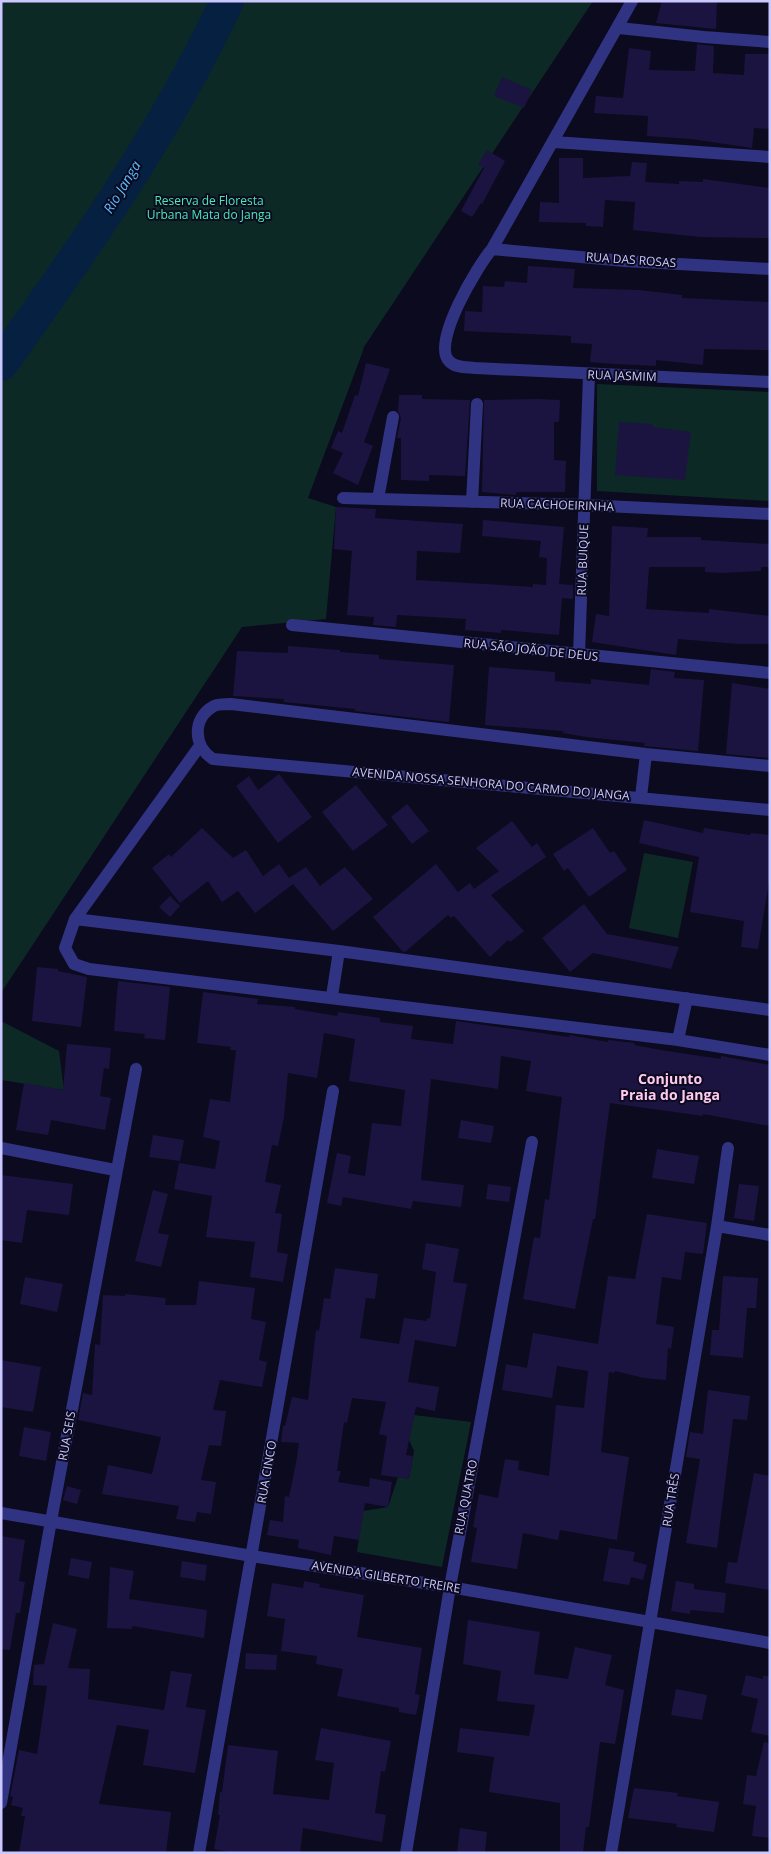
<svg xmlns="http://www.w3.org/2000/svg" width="771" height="1854" font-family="'Open Sans',sans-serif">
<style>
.green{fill:#0d2926}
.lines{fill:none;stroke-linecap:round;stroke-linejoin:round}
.river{stroke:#062041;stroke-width:34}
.building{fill:#1b1441}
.minor{stroke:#303382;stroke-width:12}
.labels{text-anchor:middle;stroke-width:4;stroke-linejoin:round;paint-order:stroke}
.park-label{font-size:12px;fill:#49e9b7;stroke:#0c0a1e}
.street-label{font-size:12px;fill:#cac8ff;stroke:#0c0a1e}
.water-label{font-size:14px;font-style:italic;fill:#56bcff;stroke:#0c0a1e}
.neighbourhood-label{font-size:14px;font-weight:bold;fill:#ffcaef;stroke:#0c0a1e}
</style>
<rect width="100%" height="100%" fill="#0c0a1e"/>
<!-- green -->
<path class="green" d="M1,1H593L362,350L364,348L308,498L336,507L326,619L242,627L1,993Z
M597,384L770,392V501L597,491Z
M644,853L693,862L678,938L629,928Z
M1,1021L59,1051L64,1090L1,1080Z
M414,1415L471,1422L442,1567L357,1552L363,1511L388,1507L398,1477L409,1479L414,1451L409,1440Z"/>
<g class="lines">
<!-- river -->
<path class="river" d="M1,364C84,248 167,130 227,1"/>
</g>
<!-- building -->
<path class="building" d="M662,1H717L716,29L656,23Z
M697,44L714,46L713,73L744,75L745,54H770V129L754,128L752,148L691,139L647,136L648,116L594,113L596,96L623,98L629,48L651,51L649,70L695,71Z
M502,77L532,90L524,108L494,96Z
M487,150L505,161L482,204L481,203L472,217L461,211L484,168L478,164Z
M559,158H583V178L630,176L632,162L647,163L645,182L679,184V181L703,182V179L770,188V238L700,237L633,230L635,202L605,200L603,227L586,226V223L539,222L540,202L559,203Z
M528,266L575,269L573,288L639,290L682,295V298L770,302V350L704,349L703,365L656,360V366L615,364L590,362L592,344L571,343V336L464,331L465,311L482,312L483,286L504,287L505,281L527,283Z
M366,363L390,369L364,442L373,446L358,485L333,473L343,453L331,448L338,431L342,433L355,395L358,396Z
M399,395H422V399L470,400L465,476L429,475V481L401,480V438H397L401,418L398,411Z
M538,399L560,400L559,422H554V460L566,461L565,492H516V495L482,492L484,400Z
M619,422L653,424V427L691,432L685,480L615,475Z
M336,507L376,509L375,518L463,524L460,553L417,551L416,580L533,587V584L546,585L547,558L539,557L541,541L482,536L483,520L564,527L559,584L573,585V599L562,598L559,635L501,630V633L465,630L466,619L397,615L396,627L373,625L374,617L347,615L352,551L334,549Z
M612,526L648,528L647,537H701V540L770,544V567H761V571L722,573L705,572V567H649L646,609L709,613V609L770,616V644H739L678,639L676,655L592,642L596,614L609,616Z
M288,646L340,650V652L379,655V659L454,665L449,722L355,711V709L284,702V699L233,696L237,651L288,653Z
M489,667L555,672V681L591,684V679L649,685L651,669L675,672L674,678L704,680L698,751L644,746L645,743L586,737L563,733V731L485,725Z
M732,683L770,689V758L726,754Z
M279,774L312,817L278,843L236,786L249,776L258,790Z
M356,785L388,825L353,851L322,812Z
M407,804L429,831L412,844L391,817Z
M644,820L703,833L704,828L750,835L751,833L770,835V876L758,949L741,947L744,921L690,912L699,857L639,843Z
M512,821L532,847L537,843L546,857L491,895L524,931L510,942L508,940L490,957L454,916L451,918L448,915L405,952L402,951L373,917L436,864L458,892L470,883L474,889L499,871L476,848Z
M202,828L233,858L246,850L263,876L279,864L289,878L306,867L320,886L345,867L373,899L333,931L293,884L255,913L238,891L222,902L208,881L180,903L152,868L169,854L171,857Z
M593,828L610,853L614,851L627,870L589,897L568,868L564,871L553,854Z
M170,896L180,906L170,917L159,907Z
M584,904L607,934L679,947L671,969L593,953L570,972L542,938Z
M37,967L58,969V971L87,977L81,1027L32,1021Z
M118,981L170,987L165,1040L144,1038L145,1034L114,1031Z
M203,992L258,999L257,1004L295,1007V1009L337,1016L338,1012L380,1018V1022L413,1026L411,1039L453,1044L456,1021L569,1037V1035L608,1042V1040L635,1043L634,1045L667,1051L721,1059V1056L770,1065V1126L703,1114V1116L610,1103L595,1219H593L575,1309L523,1299L534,1237L540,1238L545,1199L549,1200L562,1097L526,1091L531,1061L501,1056L498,1089L431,1079L421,1180L464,1185L461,1207L413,1201L411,1209L343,1197L341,1206L327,1203L337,1153L351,1156L348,1173L365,1176L372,1123L401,1126L405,1090L349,1081L355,1039L324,1033L317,1078L288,1073L284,1117L278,1146L272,1145L265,1182L281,1185L275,1213L282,1214L277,1252L288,1254L283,1282L250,1277L255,1242L206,1237L212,1196L174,1189L179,1163L215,1169L220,1141L203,1137L210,1099L230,1102L236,1050H230L231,1047L197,1043Z
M67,1044L111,1048L109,1069L104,1068L100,1096L111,1098L105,1130L51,1120L48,1135L16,1130L24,1083L63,1090Z
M461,1120L494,1126L491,1143L458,1138Z
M153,1135L184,1140L180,1161L149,1157Z
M657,1149L699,1156L694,1184L652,1178Z
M1,1175L73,1184L69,1215L27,1210L22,1243L1,1240Z
M488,1184L511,1187L509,1202L486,1199Z
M739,1184L759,1186L754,1221L734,1218Z
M153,1190L168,1194L158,1233L169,1235L161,1267L135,1261Z
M647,1214L707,1223L703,1254L685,1252L681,1280L662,1277L656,1324L674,1327L671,1349L668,1348L666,1380L644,1378L615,1371L614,1373L609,1372L601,1452L629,1457L617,1540L560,1530L558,1540L523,1533L517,1569L471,1562L477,1528L473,1527L479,1494L498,1498L505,1459L519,1461L518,1470L549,1476L556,1405L584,1408L588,1371L557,1366L552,1398L502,1390L506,1364L527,1368L533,1333L598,1344L608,1276L635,1279Z
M426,1243L459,1249L453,1282L467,1284L456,1347L415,1340L408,1382L439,1387L435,1411L416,1407L406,1455L413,1456L409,1479L381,1475L387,1436L379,1434L386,1402L352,1398L347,1423L344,1422L337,1471H341L338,1482L369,1487L370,1478L392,1482L388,1507L365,1503L359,1540L334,1536L331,1555L298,1548L299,1540L267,1535L270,1520L283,1522L285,1496L289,1497L296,1463L299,1443L281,1442L283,1426H285L292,1397L308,1400L316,1330L319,1331L324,1298L330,1299L335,1268L378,1274L375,1299L366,1298L360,1338L399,1344L404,1318L427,1321V1318L430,1319L436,1272L422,1269Z
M723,1276L758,1278L756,1308H747L743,1358L710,1355L712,1330H719Z
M25,1277L63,1284L57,1312L20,1304Z
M199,1281L255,1288L251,1319L266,1322L259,1360L267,1362L262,1387L220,1380L213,1410L226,1411L221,1446L209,1445L201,1480L216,1482L211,1514L197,1512L195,1522L176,1519L179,1506L102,1494L108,1465L152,1474L161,1437L78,1420L83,1393L92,1395L95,1344L100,1345L103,1295L125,1296V1294L166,1298L165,1305H196Z
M1,1360L41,1367L33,1412L1,1407Z
M708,1390L750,1396L747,1420L733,1419L717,1548L686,1543L700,1459L686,1457L690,1432L703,1434Z
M24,1427L51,1432L46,1461L19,1456Z
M754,1473L770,1476V1590L725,1583L728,1562L737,1563Z
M67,1486L81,1490L77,1504L63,1500Z
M1,1536L25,1540L19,1581L25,1582L20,1613H16L10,1650L1,1649Z
M609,1548L635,1552L633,1561L647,1565L643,1580L631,1577L629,1585L603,1581Z
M71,1558L92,1562L89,1579L68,1575Z
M182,1561L207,1565L205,1581L180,1577Z
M110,1567L134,1571L129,1599L207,1610L204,1638L132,1626V1629L107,1628Z
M304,1581L320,1584L319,1587L364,1595L357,1637L422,1648L415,1694L420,1695L416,1715L399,1712V1708L337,1696L343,1669L316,1664L317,1656L281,1651L285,1619L267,1616L272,1583L303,1588Z
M676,1581L694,1584V1589L726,1593L724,1613L690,1610V1614L671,1611Z
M468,1620L540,1632L534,1674L568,1679L575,1647L612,1655L605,1685L624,1690L621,1711L615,1744L600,1742L589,1827H586L583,1853H560V1803L489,1792L494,1757L457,1752L460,1728L529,1736L535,1705L497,1701L501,1671L463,1664Z
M53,1623L77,1629L68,1668L90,1669L88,1699L164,1710L171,1671L192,1674L186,1707L206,1710L195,1773L143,1765L149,1730L117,1725L99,1804L171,1812L166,1853H19L25,1816H21L23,1808L11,1805L13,1797L10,1796L19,1750L37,1754L47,1686L33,1685L34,1665L44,1664Z
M246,1653L277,1655L276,1670L245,1669Z
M746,1675L763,1679V1676H770V1736L751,1732L758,1699L741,1695Z
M676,1689L707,1695L702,1720L671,1715Z
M321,1728L391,1741L385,1772L381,1771L375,1813L386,1815L382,1842L303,1828L300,1853H234L214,1849L220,1815H218L220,1792H222L228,1745L278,1751L273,1794L329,1800L334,1763L315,1760Z
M764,1742L770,1743V1838L752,1836L756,1806L743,1804L747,1775L756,1776Z
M634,1788L678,1793L677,1796L719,1802L714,1832L676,1827L677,1824L628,1818Z
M460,1828L487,1832L485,1853H457Z"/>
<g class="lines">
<!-- minor -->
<path class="minor" d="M632,1L492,249C478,265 431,343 449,361C455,368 466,367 475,368L770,382
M619,28L704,37L770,42
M554,142L770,157
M492,249L625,261L770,269
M343,498L585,505L770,514
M378,499L393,417
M472,502L477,404
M292,625L770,673
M579,655L589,375
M199,747L75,919L65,948L74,964L89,969L678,1040L770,1055
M770,766L646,754L231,704C226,704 218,704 214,706C192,718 193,746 213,759L770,810
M641,797L646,754
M75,919L339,951L770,1010
M332,996L339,951
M678,1040L687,998
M1,1148L115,1170
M717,1226L770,1235
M1,1513L252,1556L450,1587L770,1643
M1,1803L51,1521L136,1069
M199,1853L333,1091
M406,1853L450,1587L532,1142
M611,1853L717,1226L728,1148"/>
</g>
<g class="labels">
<!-- park labels -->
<g class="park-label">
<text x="209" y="205">Reserva de Floresta<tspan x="209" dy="14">Urbana Mata do Janga</tspan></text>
</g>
<!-- street labels -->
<g class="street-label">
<text transform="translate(631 260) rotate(4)" y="4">RUA DAS ROSAS</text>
<text transform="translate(622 376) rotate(2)" y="4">RUA JASMIM</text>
<text transform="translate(557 505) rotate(2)" y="4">RUA CACHOEIRINHA</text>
<text transform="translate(583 560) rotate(-88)" y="4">RUA BUIQUE</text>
<text transform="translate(531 650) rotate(6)" y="4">RUA SÃO JOÃO DE DEUS</text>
<text transform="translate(491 784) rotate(5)" y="4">AVENIDA NOSSA SENHORA DO CARMO DO JANGA</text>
<text transform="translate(67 1436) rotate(-80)" y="4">RUA SEIS</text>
<text transform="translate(267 1472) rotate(-80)" y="4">RUA CINCO</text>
<text transform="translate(466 1497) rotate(-79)" y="4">RUA QUATRO</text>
<text transform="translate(671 1500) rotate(-81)" y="4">RUA TRÊS</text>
<text transform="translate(386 1577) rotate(9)" y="4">AVENIDA GILBERTO FREIRE</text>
</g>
<!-- water labels -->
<g class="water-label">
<text transform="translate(122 187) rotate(-59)" y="5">Rio Janga</text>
</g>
<!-- neighbourhood labels -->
<g class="neighbourhood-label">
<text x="670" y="1084">Conjunto<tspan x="670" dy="16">Praia do Janga</tspan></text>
</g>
</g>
<!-- border -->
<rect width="771" height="1854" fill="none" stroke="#cac8ff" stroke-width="5"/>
</svg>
